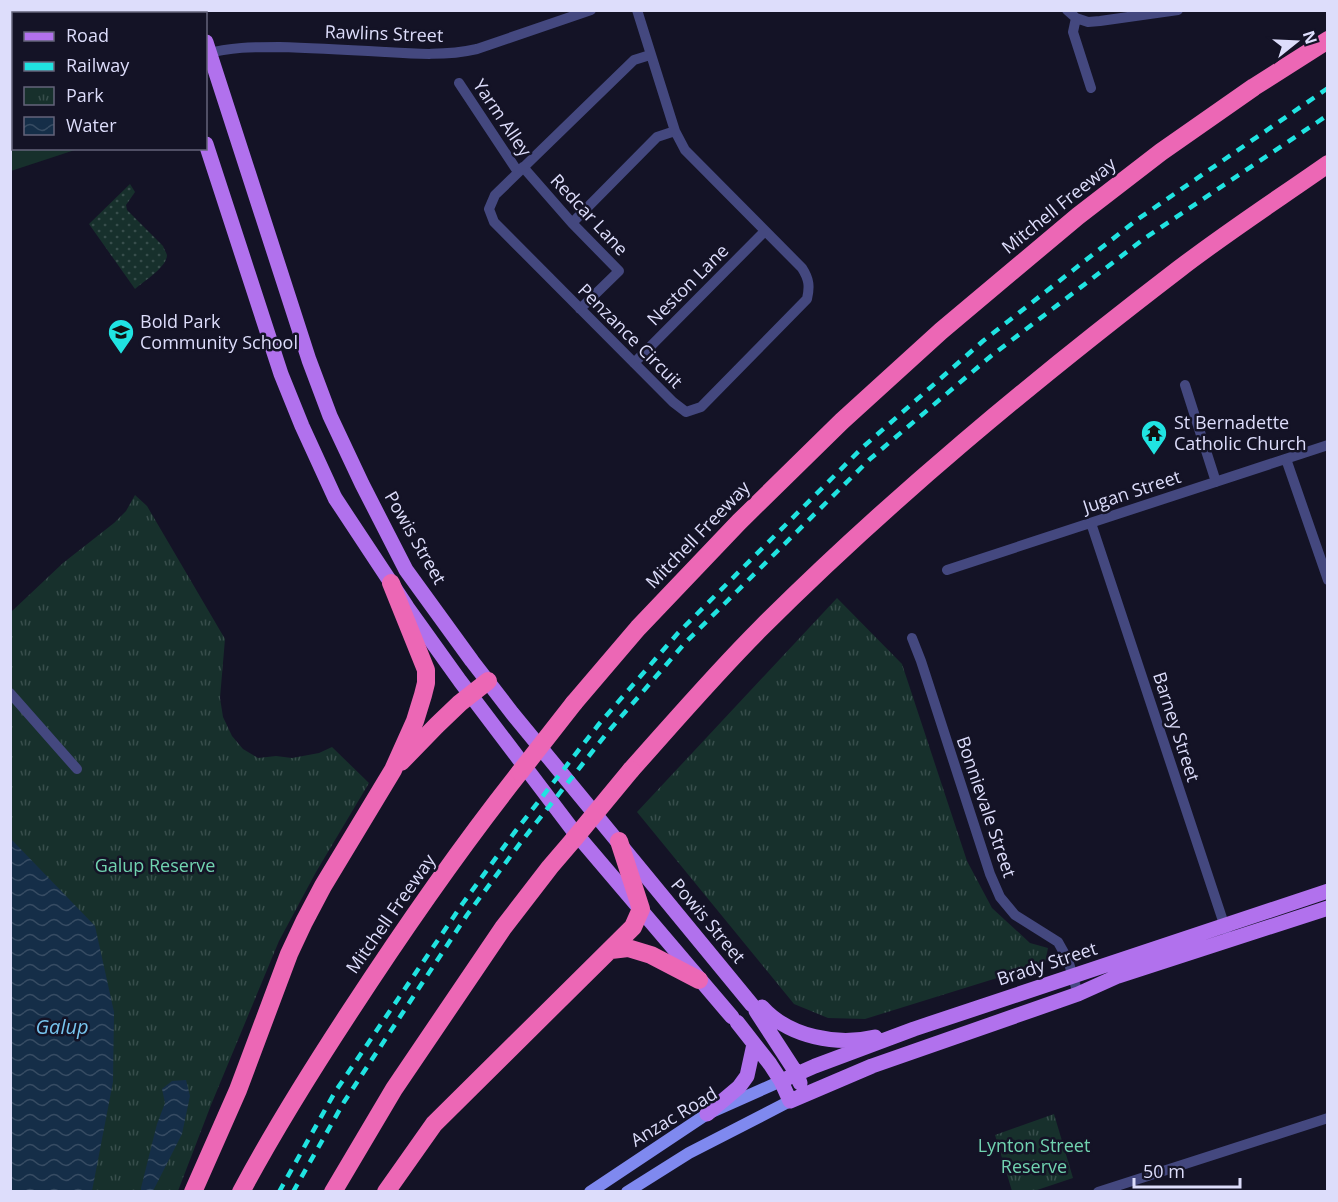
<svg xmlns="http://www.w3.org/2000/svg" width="1338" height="1202" font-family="'Open Sans',sans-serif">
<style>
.grass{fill:url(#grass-dots)}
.park{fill:url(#park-tufts)}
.pitch{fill:#17302c}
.water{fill:url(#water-waves)}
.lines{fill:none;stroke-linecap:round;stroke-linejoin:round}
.minor{stroke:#44487f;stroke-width:10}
.secondary{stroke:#7f89ef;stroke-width:12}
.primary{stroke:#b171ed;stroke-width:15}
.motorway{stroke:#ec67b5;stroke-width:18}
.rail{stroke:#20e3e1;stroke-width:4.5;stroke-dasharray:9 8;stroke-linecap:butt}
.motorway-bridge{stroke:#ec67b5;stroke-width:18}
.labels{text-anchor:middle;stroke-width:5;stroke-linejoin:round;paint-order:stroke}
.street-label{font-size:18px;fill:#ddddfb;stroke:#141326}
.poi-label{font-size:18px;fill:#ddddfb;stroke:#141326;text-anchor:start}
.park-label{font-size:18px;fill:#71d3b0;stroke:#141326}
.water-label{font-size:20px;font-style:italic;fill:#77c4ee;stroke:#141326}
</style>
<defs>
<pattern id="grass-dots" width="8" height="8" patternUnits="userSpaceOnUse" patternTransform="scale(1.5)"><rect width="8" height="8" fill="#17302c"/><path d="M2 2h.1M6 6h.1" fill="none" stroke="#384e4c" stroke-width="1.8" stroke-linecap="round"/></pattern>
<pattern id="park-tufts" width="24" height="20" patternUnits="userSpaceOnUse" patternTransform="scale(1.5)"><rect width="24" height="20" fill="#17302c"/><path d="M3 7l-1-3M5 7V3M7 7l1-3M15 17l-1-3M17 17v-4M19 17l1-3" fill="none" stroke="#384e4c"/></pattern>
<pattern id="water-waves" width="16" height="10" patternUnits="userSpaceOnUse" patternTransform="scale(1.5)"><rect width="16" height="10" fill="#152e48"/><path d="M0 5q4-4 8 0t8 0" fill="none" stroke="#374c63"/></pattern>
</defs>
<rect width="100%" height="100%" fill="#141326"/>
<!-- grass -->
<path class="grass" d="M130,184L135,192L126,205L127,210L163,246C164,249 166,252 167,255C167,267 144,281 135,289L89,224Z"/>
<!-- park -->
<path class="park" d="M135,495L147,506L225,639L220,698L223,717L232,736L243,749L258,758L276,756L292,758L319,753L332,747L369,783L316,872L279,941L211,1105L178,1191L11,1192V612L63,563L114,523L126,511Z
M837,598L902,664L967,861L992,908L1030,943L1048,948L1045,963L865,1019L828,1018L794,1004L637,812Z
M1054,1114L1073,1178L1034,1191H1012L995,1135Z"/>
<!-- pitch -->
<path class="pitch" d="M108,10L109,13L14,14V148L78,149L11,171V11Z"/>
<!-- water -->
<path class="water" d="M10,838L95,926L114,1012L113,1082L92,1191H11Z
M186,1080L190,1096L182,1134L153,1191H141V1188L157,1124L165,1103L162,1089L172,1081Z"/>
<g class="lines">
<!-- minor -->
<path class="minor" d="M637,10L675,131L685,150L802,268C809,279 810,286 807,299L701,407L686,412L673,402L494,222L489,209L495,195L634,60L650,55
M1067,10L1076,18L1073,32L1091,88
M1076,18L1088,22L1100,21L1178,10
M206,54C230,47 253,47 279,47C314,48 350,50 385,52C416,54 446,56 477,49L591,10
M459,83L518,172
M523,167L572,223L619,271L580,309
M572,223L657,137L675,131
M634,363L765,231
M1185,385L1216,482
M1286,459L1328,580
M1091,523L1226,930
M947,570L1328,445
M912,638L921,661L990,874L1000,897L1015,915L1058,942L1068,960L1078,994
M10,693L77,769
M1098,1192L1328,1118"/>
<!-- secondary -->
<path class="secondary" d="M590,1192L707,1114L781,1081
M627,1192L689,1153L790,1101"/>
<!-- primary -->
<path class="primary" d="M162,10L163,14
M195,10L196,14
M206,42L309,360L330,416L362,484L406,570L472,661L512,713L752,1005
M206,144L281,374L302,426L335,498L407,607L460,681L572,829L732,1017
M762,1007C789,1037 837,1046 875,1037
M756,1011L797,1074L800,1083
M737,1022L770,1064L781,1081L790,1101L872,1066L1078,994L1118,976L1328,908
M781,1081L815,1066L914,1029L1328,891
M707,1114L739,1087L747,1076L754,1044"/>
<!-- motorway -->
<path class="motorway" d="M574,703L638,628L739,522L842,421L941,331L1078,216L1161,152L1254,87L1328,40
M401,762L437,725L460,703L488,681
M631,770C673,723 715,674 760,629C890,499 1033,381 1179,269C1227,232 1278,199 1328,164
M611,950L628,948L651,955L699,980
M193,1192L238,1090L289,954L304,922L323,886L393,770L415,721L423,695L426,683V670L391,583
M241,1192C274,1130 311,1071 349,1013C403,930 459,849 520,772
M333,1192L394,1089L503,928L550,867L574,839
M386,1192L434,1124L633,927L641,909L619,841"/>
<!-- rail -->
<path class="rail" d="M279,1192L335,1092L463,903L514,833L599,724L678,633L863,447L983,341L1138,219L1328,88
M293,1192L344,1102L467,915L521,842L607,733L685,643L870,459L991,356L1145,238L1328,115"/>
<!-- motorway-bridge -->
<path class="motorway-bridge" d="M520,772L574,703
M574,839L631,770"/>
</g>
<!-- icons -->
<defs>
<g id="school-pin" transform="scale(1.35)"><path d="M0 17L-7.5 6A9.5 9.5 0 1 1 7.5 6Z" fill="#20e3e1" stroke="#141326"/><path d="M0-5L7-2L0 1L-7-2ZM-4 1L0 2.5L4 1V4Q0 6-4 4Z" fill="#111"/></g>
<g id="temple-pin" transform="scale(1.35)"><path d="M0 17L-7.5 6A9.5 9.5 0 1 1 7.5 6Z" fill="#20e3e1" stroke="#141326"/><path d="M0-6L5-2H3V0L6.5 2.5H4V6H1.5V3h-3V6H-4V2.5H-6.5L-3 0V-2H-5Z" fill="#111"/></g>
</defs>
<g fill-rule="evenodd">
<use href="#school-pin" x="121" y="332"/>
<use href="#temple-pin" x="1154" y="433"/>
</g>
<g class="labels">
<!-- street labels -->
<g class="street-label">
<text transform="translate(384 34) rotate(2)" y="6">Rawlins Street</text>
<text transform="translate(502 118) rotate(56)" y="6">Yarm Alley</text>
<text transform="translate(1059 206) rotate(-39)" y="6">Mitchell Freeway</text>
<text transform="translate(589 215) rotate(47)" y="6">Redcar Lane</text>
<text transform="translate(688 285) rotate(-45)" y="6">Neston Lane</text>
<text transform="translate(630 336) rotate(45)" y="6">Penzance Circuit</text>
<text transform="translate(1132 492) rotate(-18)" y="6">Jugan Street</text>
<text transform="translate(698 535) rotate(-46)" y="6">Mitchell Freeway</text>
<text transform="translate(415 538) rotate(60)" y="6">Powis Street</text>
<text transform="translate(1176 727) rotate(72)" y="6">Barney Street</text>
<text transform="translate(986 807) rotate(71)" y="6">Bonnievale Street</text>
<text transform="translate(391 914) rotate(-55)" y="6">Mitchell Freeway</text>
<text transform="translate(708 921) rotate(50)" y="6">Powis Street</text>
<text transform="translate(1047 964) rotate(-18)" y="6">Brady Street</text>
<text transform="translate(674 1117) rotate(-31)" y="6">Anzac Road</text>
</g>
<!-- poi labels -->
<g class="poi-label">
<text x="140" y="328">Bold Park<tspan x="140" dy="21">Community School</tspan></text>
<text x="1174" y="429">St Bernadette<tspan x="1174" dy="21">Catholic Church</tspan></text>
</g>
<!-- park labels -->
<g class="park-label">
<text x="155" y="872">Galup Reserve</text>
<text x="1034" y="1152">Lynton Street<tspan x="1034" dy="21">Reserve</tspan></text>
</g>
<!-- water labels -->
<g class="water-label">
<text x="62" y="1034">Galup</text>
</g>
</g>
<!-- border -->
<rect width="1338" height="1202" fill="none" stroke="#ddddfb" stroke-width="24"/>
<!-- legend -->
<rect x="12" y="12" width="195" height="138" fill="#141326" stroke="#64647b" stroke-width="1.5"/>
<rect x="24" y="32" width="30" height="9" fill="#b171ed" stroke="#64647b" stroke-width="1.5"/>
<text x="66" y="42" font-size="18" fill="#ddddfb">Road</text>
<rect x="24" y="62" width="30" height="9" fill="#20e3e1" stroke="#64647b" stroke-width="1.5"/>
<text x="66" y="72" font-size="18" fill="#ddddfb">Railway</text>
<rect x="24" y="87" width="30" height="18" fill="url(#park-tufts)" stroke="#64647b" stroke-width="1.5"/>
<text x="66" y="102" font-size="18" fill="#ddddfb">Park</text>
<rect x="24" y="117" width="30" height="18" fill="url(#water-waves)" stroke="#64647b" stroke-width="1.5"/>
<text x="66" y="132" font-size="18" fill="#ddddfb">Water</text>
<!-- north arrow -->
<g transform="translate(1296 42) rotate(72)" stroke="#141326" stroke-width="4.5" paint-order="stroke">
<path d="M0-4.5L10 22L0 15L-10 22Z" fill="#ddddfb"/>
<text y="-9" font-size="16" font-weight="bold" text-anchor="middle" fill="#ddddfb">N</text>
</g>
<!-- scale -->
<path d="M1134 1178v9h106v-9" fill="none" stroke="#ddddfb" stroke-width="3"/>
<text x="1143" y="1178" font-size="18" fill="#ddddfb" stroke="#141326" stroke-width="4.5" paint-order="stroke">50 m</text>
</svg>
